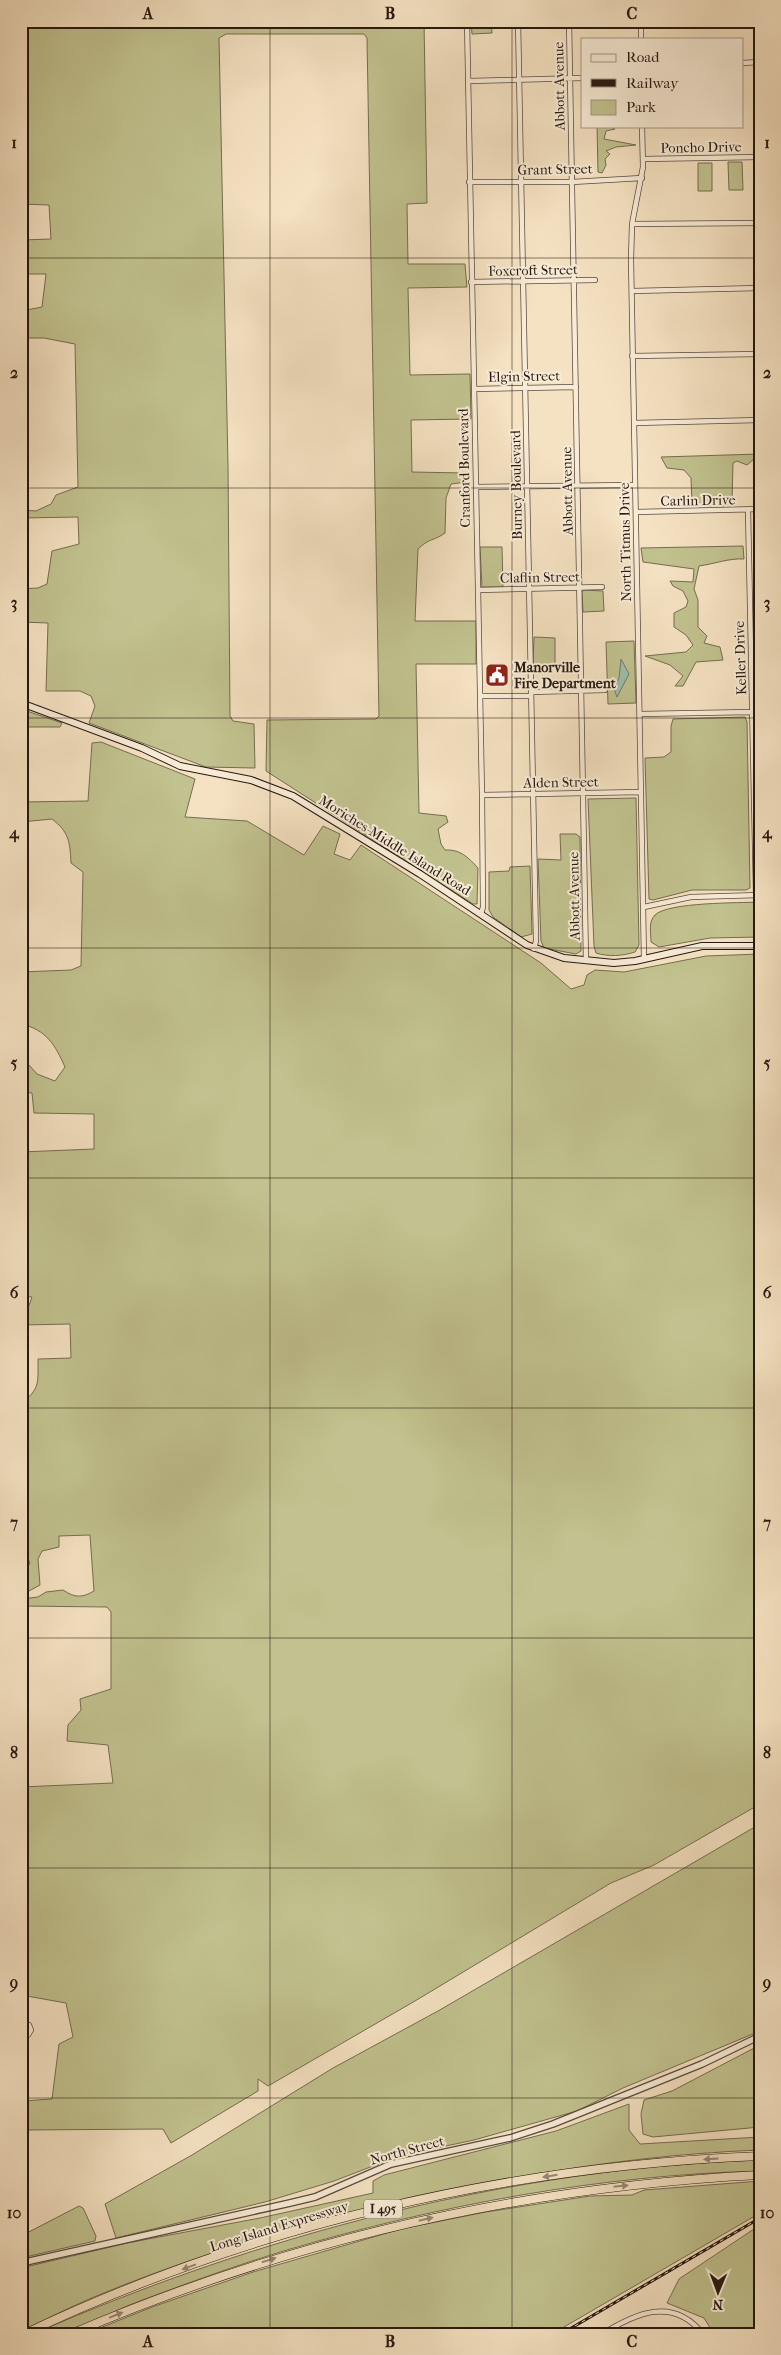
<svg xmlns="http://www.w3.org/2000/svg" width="781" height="2355" font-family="'IM FELL French Canon',serif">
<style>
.green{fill:#c1c28f;stroke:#746d50}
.water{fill:#9dbfac;stroke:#6d7c6e}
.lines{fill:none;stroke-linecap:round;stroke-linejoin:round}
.minor-casing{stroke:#5a4a3d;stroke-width:6}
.tertiary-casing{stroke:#5a4a3d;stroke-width:8}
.secondary-casing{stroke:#261811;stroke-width:8}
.motorway-casing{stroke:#261811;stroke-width:9}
.minor{stroke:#f8ecd7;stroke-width:4.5}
.tertiary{stroke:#f8ecd7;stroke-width:5.5}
.secondary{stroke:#f8ecd7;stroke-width:6}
.motorway{stroke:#f5e2c2;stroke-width:8}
.rail-casing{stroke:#261811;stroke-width:3}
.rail{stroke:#f8ecd7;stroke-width:1;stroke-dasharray:4;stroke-linecap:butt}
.oneway{fill:#988772}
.grid{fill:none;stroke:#261811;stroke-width:1;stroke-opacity:0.55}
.labels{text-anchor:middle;stroke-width:4;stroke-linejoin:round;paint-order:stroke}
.shield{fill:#f8ecd7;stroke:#65584c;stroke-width:1}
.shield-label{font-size:12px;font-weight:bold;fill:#261811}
.street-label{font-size:14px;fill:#261811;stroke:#f8ecd7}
.poi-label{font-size:14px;font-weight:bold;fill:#261811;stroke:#f8ecd7;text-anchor:start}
.neatline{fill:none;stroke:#261811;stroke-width:2}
.grid-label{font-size:16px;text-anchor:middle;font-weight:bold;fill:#261811}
</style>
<rect width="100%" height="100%" fill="#f5e2c2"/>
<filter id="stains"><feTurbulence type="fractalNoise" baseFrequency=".004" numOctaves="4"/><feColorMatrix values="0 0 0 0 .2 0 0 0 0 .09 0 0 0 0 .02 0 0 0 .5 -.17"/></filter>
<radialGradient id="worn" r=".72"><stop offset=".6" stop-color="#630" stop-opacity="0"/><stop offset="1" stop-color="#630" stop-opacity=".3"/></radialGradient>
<!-- green -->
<path class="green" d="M21,21H424L427,203L407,204L408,264H465L467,287L408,288L410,375L470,374L471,419L411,420L412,472L464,473L467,482L451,484L446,498L445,533C434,541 429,538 418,549L415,621H476V664H416L419,813L446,816L448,822L438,829L441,844L445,850C460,849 468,857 478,868L477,904H473L266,771L267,720L376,719L379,716L367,38L364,34H226L219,38L228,466L230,716L233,721L254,724L255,768L206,767L89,723L95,706L91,696L80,691H46L48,623L21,622V589L38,588L47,584L52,551L79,544L78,517L21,518V510L36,511L51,504L56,495L78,487L75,344L44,338H21V311L42,307L46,274H21V240L51,239L49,205L21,204Z
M471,21H491L492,33L472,34Z
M597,126H608L615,129L606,131L604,139L636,145L616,147L606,151L610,154L605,159L606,165L602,173L598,172Z
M728,162H742L743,190H729Z
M698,163H712V191H698Z
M760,454V459L755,458L747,465L737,461L733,463L732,501L724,506L692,505L691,478L684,470L667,468L661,457Z
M743,546L744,559C729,558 714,564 699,566L694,589L698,600V627L707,636L704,643L720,647L723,660L696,662L683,686H675L683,676L670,665L645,656L686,652L693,645L686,635L674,627V613L686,607L688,601L683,591L673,586L670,581L693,582L694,569L643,562L641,548Z
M480,547H502L503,587H482Z
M584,590L603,591L604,611L583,612L582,592Z
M756,625H760V707L757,710Z
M534,637L555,638V667L533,666Z
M634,641L636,703L608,704L606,642Z
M21,709L62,723L60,727H21Z
M745,717L747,722L750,888L746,890H692L653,900L649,899L645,758L664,757L671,752V726L673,719Z
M101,742L195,779L185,817L247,821L304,855L323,826L340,834L334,854L350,860L361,845L541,963L571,989L584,985L587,975L595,970L624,972L706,956L760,954V1804L654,1865L611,1883L415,2001L268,2086L258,2079V2091L171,2143L163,2129L21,2130V2101L52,2099L59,2044L73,2037L66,2003L21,1995V1787L113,1783L108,1745L67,1741L68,1725L81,1710L80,1699L111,1689V1612L107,1607L21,1606V1599L38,1597L46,1592L63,1590C75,1598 82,1598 94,1591L90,1535L59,1536V1547L42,1551L38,1559L40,1585L27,1592L21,1589V1577L25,1575L30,1562L25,1556H21V1405C40,1387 38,1385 38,1359L71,1358L70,1324L22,1325L32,1297L21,1296V1283H27L21,1253V1152L94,1149V1114L34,1113L32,1093L21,1092V1056L37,1074L55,1081L65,1067C55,1045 47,1030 21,1024V972L71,970L81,966L83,872L71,863C70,842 69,832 52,819L21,822V802L88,801L92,743Z
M636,798L639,945L635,952C623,956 608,957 596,953L594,946L588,799Z
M560,834H576L580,837L581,951L576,954L544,948L541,941L538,859L561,860Z
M530,866L532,934L521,937L493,917L489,910V872L509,871L510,867Z
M760,902V937L710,938L659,947L651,942C651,933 648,922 655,915C668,902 739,903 760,902Z
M760,1824V2031L623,2088L577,2111L474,2140L399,2156L334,2181L265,2202L116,2238L105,2204L192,2155L333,2068L438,2011Z
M760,2045V2127L653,2137L643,2134L641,2114L644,2100L672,2091Z
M629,2104V2130L640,2144L760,2137V2150C683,2153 606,2162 530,2175C381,2200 234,2239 94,2297C70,2307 45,2320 21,2331V2268L127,2243L260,2218L373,2193V2181L384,2175L556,2131Z
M760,2160V2171C601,2175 439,2205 287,2250C237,2265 188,2283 140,2301C114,2310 89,2326 63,2333C54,2336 42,2334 33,2334C263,2234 508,2169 760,2160Z
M760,2181V2213L552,2334H142L139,2328L126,2334H85L152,2307L253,2272L401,2229L486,2212L590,2196L632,2195L644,2190Z
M79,2206L83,2208L96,2236L95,2241L21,2258V2236Z
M760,2225V2334H714L704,2318L667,2303L679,2279Z"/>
<!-- water -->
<path class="water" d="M621,659L629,674L617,697L614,689L619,678Z"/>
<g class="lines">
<!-- minor casing -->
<g class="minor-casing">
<path id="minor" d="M467,21L482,795L483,907L481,914
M518,21L536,941L534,949
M569,21L586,961
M641,21V39
M742,63L760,62
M468,81L582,78
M642,126L643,167L632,224L631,260L644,959
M643,159L760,157
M469,182H572L642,178
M632,224L760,223
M471,282L595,280
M632,291L760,288
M632,356L760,354
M474,389L576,387
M634,423L760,420
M476,487L635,485
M748,510L756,895
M636,512L760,509
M478,590L602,587
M531,692L605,690
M480,696H531
M640,714L752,712
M482,795L641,792
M644,907L691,897L760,895
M21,2025H29L31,2030L28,2035L21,2034
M133,2334L143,2330
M602,2334C636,2313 673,2296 703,2334"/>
</g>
<!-- tertiary casing -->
<g class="tertiary-casing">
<path id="tertiary" d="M21,2263L290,2203L315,2197L391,2164L510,2138L553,2124L702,2064L760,2036"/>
</g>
<!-- secondary casing -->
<g class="secondary-casing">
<path id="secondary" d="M21,703L142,748L180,766L251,780L293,796L420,874L527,945L564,958L614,963L635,961L702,946H760"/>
</g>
<!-- motorway casing -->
<g class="motorway-casing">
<path id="motorway" d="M24,2334C253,2225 507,2166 760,2156
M71,2334C290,2240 522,2187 760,2175"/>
</g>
<!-- minor -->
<use href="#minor" class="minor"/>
<!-- tertiary -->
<use href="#tertiary" class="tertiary"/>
<!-- secondary -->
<use href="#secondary" class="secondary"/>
<!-- motorway -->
<use href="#motorway" class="motorway"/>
<!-- rail casing -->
<g class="rail-casing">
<path id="rail" d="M561,2334L760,2218"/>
</g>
<!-- rail -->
<use href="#rail" class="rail"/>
</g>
<!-- one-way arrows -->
<defs><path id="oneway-solid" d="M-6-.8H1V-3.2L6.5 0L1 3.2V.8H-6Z" transform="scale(1.25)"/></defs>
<g class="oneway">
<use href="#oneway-solid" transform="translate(711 2159) rotate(176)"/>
<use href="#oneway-solid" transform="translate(550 2176) rotate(171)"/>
<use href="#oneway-solid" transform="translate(621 2186) rotate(-6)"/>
<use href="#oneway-solid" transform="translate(426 2219) rotate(-13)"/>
<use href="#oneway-solid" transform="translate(269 2260) rotate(-17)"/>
<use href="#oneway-solid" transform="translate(189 2267) rotate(160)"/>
<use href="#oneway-solid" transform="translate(116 2315) rotate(-22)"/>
</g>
<!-- grid -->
<path class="grid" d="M270,21V2334M512,21V2334M21,258H760M21,488H760M21,718H760M21,948H760M21,1178H760M21,1408H760M21,1638H760M21,1868H760M21,2098H760"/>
<!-- icons -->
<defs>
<g id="civic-square" transform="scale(1.25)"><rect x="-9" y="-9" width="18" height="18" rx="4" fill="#8f2418" stroke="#f8ecd7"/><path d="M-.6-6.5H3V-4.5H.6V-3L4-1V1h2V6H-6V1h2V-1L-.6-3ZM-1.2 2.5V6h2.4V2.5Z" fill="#fff"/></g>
</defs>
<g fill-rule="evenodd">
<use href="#civic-square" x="497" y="675"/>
</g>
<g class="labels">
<!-- shield labels -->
<rect class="shield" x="364" y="2199.5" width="38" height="19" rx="4"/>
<g class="shield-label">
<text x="383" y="2213">I 495</text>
</g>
<!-- street labels -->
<g class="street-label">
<text transform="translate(559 86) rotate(-91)" y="5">Abbott Avenue</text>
<text transform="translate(701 147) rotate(-1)" y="5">Poncho Drive</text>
<text transform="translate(555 169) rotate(-1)" y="5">Grant Street</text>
<text transform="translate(533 270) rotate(-1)" y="5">Foxcroft Street</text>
<text transform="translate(524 376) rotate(-1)" y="5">Elgin Street</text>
<text transform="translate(464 468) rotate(-91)" y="5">Cranford Boulevard</text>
<text transform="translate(516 485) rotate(-91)" y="5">Burney Boulevard</text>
<text transform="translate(567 491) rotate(-91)" y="5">Abbott Avenue</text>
<text transform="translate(698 500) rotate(-1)" y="5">Carlin Drive</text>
<text transform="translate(625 542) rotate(-91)" y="5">North Titmus Drive</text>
<text transform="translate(540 577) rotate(-1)" y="5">Claflin Street</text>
<text transform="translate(740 658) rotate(-92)" y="5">Keller Drive</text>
<text transform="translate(561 782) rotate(-1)" y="5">Alden Street</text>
<text transform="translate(395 845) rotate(32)" y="5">Moriches-Middle Island Road</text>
<text transform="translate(574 896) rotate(-91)" y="5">Abbott Avenue</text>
<text transform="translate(407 2150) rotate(-15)" y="5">North Street</text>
<text transform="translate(279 2226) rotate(-17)" y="5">Long Island Expressway</text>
</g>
<!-- poi labels -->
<g class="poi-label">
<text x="514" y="672">Manorville<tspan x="514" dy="16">Fire Department</tspan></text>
</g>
</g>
<!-- margin -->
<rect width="781" height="2355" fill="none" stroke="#f5e2c2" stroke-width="55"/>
<!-- legend -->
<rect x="581" y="38" width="162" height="90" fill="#f8ecd7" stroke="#a49788"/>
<rect x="591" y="54" width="25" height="8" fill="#f8ecd7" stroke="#a49788"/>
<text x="626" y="62" font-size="15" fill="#261811">Road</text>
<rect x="591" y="79" width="25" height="8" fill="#261811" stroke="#a49788"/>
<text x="626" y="88" font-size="15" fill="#261811">Railway</text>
<rect x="591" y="100" width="25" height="15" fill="#c1c28f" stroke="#a49788"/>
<text x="626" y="112" font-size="15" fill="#261811">Park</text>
<!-- north arrow -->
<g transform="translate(718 2292) rotate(181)" stroke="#f8ecd7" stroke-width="4" paint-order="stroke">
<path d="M0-4L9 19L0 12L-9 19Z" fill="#261811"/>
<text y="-8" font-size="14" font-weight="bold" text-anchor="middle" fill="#261811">N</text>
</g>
<rect x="28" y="28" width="726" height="2300" class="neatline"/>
<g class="grid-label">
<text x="148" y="19">A</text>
<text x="390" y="19">B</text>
<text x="632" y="19">C</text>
<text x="14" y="148">1</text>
<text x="767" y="148">1</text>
<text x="14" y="378">2</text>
<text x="767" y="378">2</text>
<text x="14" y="608">3</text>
<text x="767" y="608">3</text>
<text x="14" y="838">4</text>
<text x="767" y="838">4</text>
<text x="14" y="1068">5</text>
<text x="767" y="1068">5</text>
<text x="14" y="1298">6</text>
<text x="767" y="1298">6</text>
<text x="14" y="1528">7</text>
<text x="767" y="1528">7</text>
<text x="14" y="1758">8</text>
<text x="767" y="1758">8</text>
<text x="14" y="1988">9</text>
<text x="767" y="1988">9</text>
<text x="14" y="2218">10</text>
<text x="767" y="2218">10</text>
<text x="148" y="2347">A</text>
<text x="390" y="2347">B</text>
<text x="632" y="2347">C</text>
</g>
<rect width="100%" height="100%" filter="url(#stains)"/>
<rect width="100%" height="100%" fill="url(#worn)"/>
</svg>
